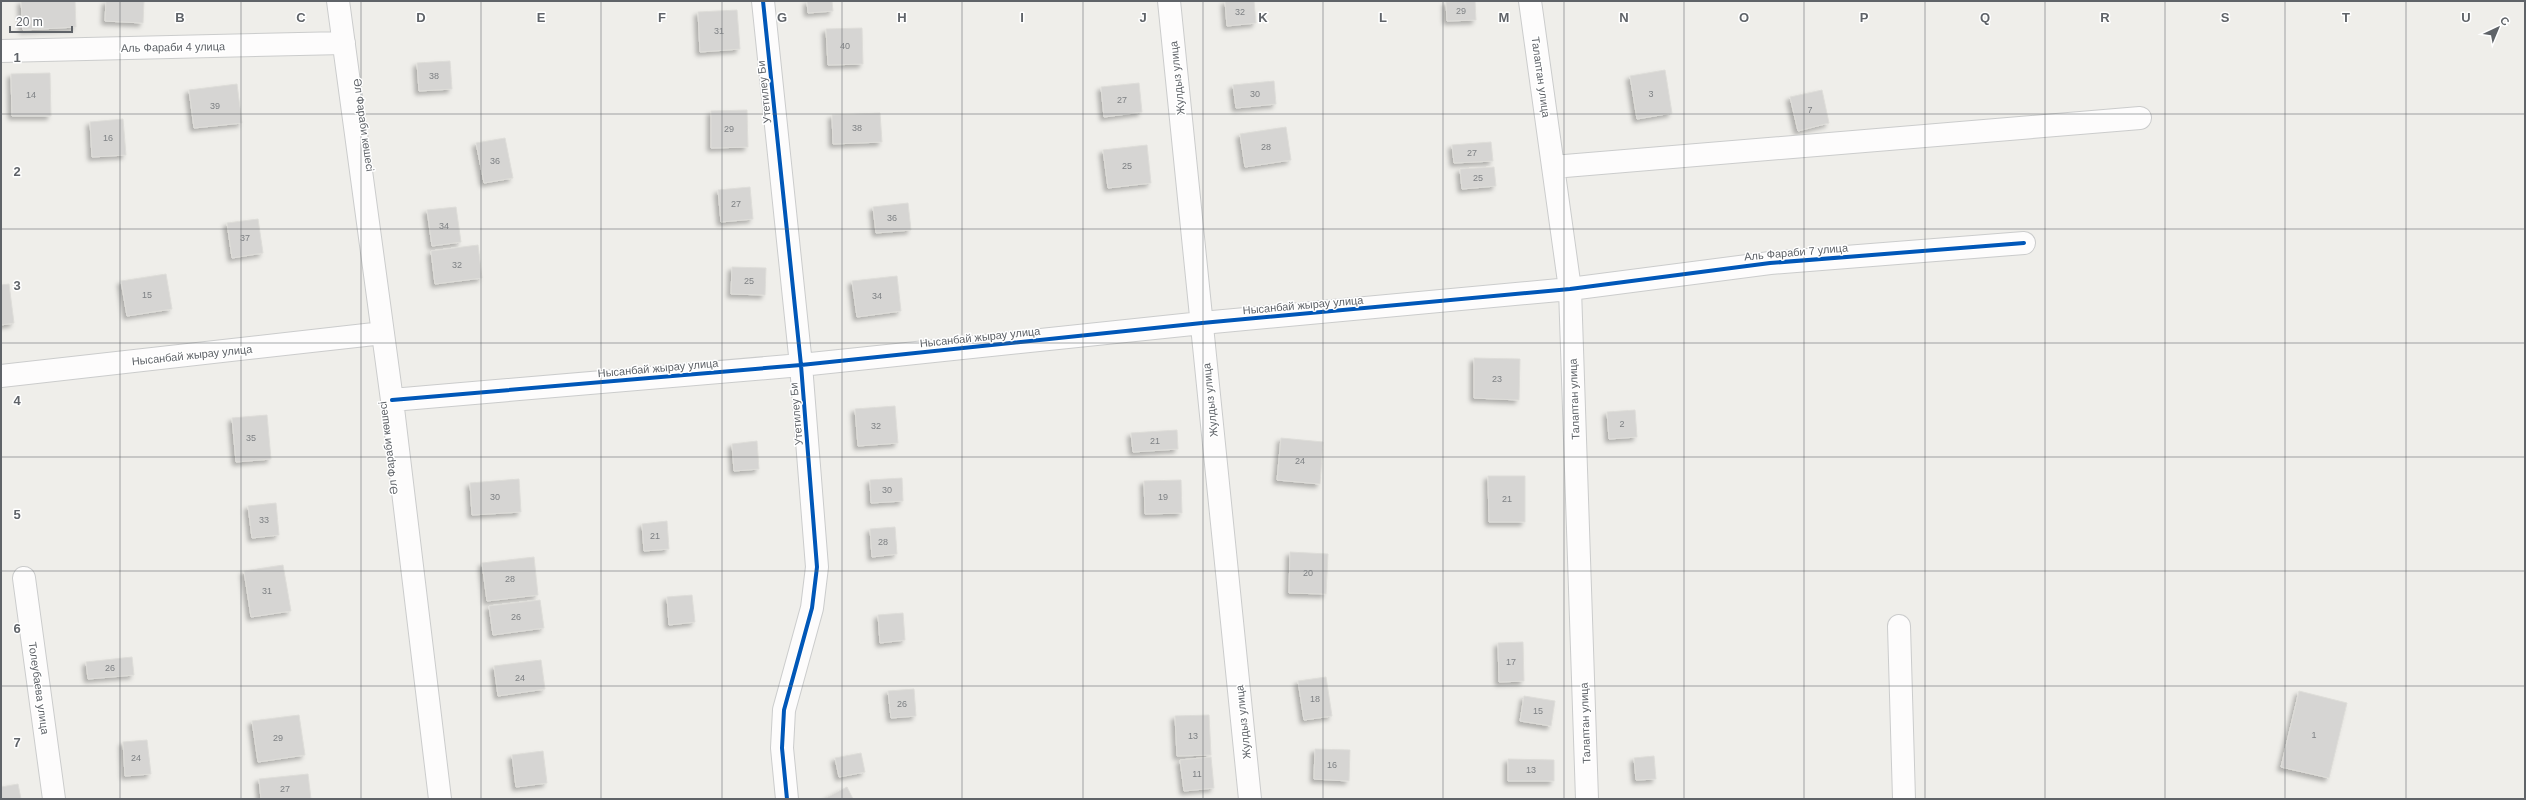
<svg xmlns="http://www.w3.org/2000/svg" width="2526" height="800" font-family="Helvetica,sans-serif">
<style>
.building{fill:#d6d5d3;stroke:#deddd9;filter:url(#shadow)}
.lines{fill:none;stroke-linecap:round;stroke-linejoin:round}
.minor-casing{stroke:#cbcccc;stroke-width:24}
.minor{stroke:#fdfcfc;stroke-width:22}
.cycleway-casing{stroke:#fff;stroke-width:6}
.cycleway{stroke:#0057b8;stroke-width:4}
.grid{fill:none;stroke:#5f6368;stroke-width:1;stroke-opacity:0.55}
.labels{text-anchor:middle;stroke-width:3;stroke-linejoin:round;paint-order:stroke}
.number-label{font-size:9px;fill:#7e8184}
.street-label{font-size:11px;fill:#5f6368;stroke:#fff}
.grid-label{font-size:13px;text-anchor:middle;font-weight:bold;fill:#5f6368;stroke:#fff;stroke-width:3;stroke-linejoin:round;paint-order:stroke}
</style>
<defs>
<filter id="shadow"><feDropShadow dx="-3.5" dy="3.5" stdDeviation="2" flood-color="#0004"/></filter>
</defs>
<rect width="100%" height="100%" fill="#efeeea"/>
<!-- building -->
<path class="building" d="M21,1H75L76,27L23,30Z
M106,1H144L143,23L105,21Z
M807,1H832L833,11L808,13Z
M1225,1H1254L1256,23L1227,26Z
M1475,1L1476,20L1447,21L1446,2Z
M737,10L740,49L700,52L698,12Z
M862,28L863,64L828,65L826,29Z
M450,61L452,89L419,91L417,63Z
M1665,70L1672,113L1637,119L1630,76Z
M50,73L51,116H12L11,74Z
M1274,81L1276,104L1236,108L1233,85Z
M1139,83L1142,112L1104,117L1101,87Z
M237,84L242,123L194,128L189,90Z
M1822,90L1829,123L1798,131L1790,97Z
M747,110L748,147L711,148V111Z
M880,113L882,142L833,144L832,115Z
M123,119L126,155L92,157L90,122Z
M1286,127L1291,160L1245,167L1240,134Z
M505,138L513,178L484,183L476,143Z
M1491,142L1493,161L1454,163L1452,145Z
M1147,145L1151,183L1108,188L1103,150Z
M1494,167L1496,186L1462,189L1460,169Z
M750,187L753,219L721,222L718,190Z
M908,203L911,230L876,233L873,207Z
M456,207L461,242L432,246L427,210Z
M258,219L263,253L232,258L227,223Z
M478,245L482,278L435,284L431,251Z
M732,267L766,268L765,295L731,294Z
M166,274L172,309L127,316L121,281Z
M897,276L901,311L857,317L852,281Z
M9,284L14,323L1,325V285Z
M1474,358L1520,359L1519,400L1474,398Z
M895,406L898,443L858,446L855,409Z
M1635,410L1637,437L1609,439L1607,412Z
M267,415L271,459L236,462L232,418Z
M1177,430L1178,449L1133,452L1131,433Z
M1281,438L1323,442L1320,484L1277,480Z
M757,441L759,469L734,471L732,444Z
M1488,476H1525V522H1489Z
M902,478L903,501L871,503L870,480Z
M519,479L521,512L472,515L470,483Z
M1181,480L1182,513L1145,514L1144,481Z
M276,503L279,535L252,538L248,506Z
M667,521L669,549L644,551L642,524Z
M895,527L897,554L872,557L870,529Z
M1290,552L1328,554L1326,594L1289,593Z
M534,557L538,595L487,601L482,563Z
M283,565L291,611L251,617L244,571Z
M692,595L695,622L669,625L667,597Z
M540,600L544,628L493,635L489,606Z
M903,613L905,640L880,643L878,615Z
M1523,642L1524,681L1499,682L1498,643Z
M132,657L134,675L88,679L86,662Z
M541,660L545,689L498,696L494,666Z
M1326,677L1332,716L1304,720L1298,681Z
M914,689L916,716L891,718L888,691Z
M2299,691L2347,703L2329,778L2281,767Z
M1524,696L1555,701L1551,726L1520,721Z
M299,715L305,755L258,762L252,721Z
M1209,715L1211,755L1177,756L1175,716Z
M147,740L151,774L125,776L123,742Z
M1315,749L1350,750L1349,781L1314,779Z
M543,751L547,783L516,787L512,755Z
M861,753L865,772L839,777L835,758Z
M1654,756L1656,779L1636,780L1634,758Z
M1211,757L1214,788L1184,791L1180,760Z
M1508,759L1554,760V781H1508Z
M308,774L311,799H261L259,779Z
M18,784L21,799H1V787Z
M847,787L853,799H827L826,798Z"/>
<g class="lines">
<!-- minor casing -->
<g class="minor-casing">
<path id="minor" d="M338,1L392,400L440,799
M763,1L801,365L817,567L812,608L784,710L782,748L787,799
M1169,1L1250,799
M1530,1L1570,289L1587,799
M1,51L344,43
M1553,167L2140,118
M1,376L383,333
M392,400L801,365L1202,323L1570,289L1770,263L2024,243
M24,578L54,799
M1899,626L1904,799"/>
</g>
<!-- minor -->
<use href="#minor" class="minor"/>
<!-- cycleway casing -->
<g class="cycleway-casing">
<path id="cycleway" d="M763,1L801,365L817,567L812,608L784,710L782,748L787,799
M392,400L801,365L1202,323L1570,289L1770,263L2024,243"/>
</g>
<!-- cycleway -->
<use href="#cycleway" class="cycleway"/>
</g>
<!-- grid -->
<path class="grid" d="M120,1V799M241,1V799M361,1V799M481,1V799M601,1V799M722,1V799M842,1V799M962,1V799M1083,1V799M1203,1V799M1323,1V799M1443,1V799M1564,1V799M1684,1V799M1804,1V799M1925,1V799M2045,1V799M2165,1V799M2285,1V799M2406,1V799M1,114H2525M1,229H2525M1,343H2525M1,457H2525M1,571H2525M1,686H2525"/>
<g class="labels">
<!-- number labels -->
<g class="number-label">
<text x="1461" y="14">29</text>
<text x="1240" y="15">32</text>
<text x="719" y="34">31</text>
<text x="845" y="49">40</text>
<text x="434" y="79">38</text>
<text x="1255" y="97">30</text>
<text x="1651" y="97">3</text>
<text x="31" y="98">14</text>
<text x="1122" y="103">27</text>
<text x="215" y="109">39</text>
<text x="1810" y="113">7</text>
<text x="857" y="131">38</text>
<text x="729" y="132">29</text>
<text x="108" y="141">16</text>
<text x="1266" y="150">28</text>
<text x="1472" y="156">27</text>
<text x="495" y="164">36</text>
<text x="1127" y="169">25</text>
<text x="1478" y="181">25</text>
<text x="736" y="207">27</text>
<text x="892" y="221">36</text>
<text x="444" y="229">34</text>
<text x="245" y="241">37</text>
<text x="457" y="268">32</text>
<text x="749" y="284">25</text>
<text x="147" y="298">15</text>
<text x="877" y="299">34</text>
<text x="1497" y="382">23</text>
<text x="1622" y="427">2</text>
<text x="876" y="429">32</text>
<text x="251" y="441">35</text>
<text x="1155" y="444">21</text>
<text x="1300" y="464">24</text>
<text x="887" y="493">30</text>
<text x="495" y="500">30</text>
<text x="1163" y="500">19</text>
<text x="1507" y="502">21</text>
<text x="264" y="523">33</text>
<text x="655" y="539">21</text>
<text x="883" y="545">28</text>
<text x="1308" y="576">20</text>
<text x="510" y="582">28</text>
<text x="267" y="594">31</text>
<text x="516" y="620">26</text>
<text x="1511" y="665">17</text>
<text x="110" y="671">26</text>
<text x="520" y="681">24</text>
<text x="1315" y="702">18</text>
<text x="902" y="707">26</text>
<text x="1538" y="714">15</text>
<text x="2314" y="738">1</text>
<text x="1193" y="739">13</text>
<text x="278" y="741">29</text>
<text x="136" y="761">24</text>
<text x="1332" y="768">16</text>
<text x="1531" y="773">13</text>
<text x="1197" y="777">11</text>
<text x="285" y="792">27</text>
</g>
<!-- street labels -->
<g class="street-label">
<text transform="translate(173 47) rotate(-1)" y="4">Аль Фараби 4 улица</text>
<text transform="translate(1541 77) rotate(82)" y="4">Талаптан улица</text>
<text transform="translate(1177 78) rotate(-96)" y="4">Жулдыз улица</text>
<text transform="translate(764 92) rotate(-96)" y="4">Утетилеу Би</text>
<text transform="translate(364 125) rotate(82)" y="4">Әл Фараби көшесі</text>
<text transform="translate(1796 252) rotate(-5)" y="4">Аль Фараби 7 улица</text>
<text transform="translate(1303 305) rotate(-5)" y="4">Нысанбай жырау улица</text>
<text transform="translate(980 337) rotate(-6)" y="4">Нысанбай жырау улица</text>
<text transform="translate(192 355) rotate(-6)" y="4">Нысанбай жырау улица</text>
<text transform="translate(658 368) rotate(-5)" y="4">Нысанбай жырау улица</text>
<text transform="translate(1574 399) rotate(-92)" y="4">Талаптан улица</text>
<text transform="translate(1210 400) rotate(-96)" y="4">Жулдыз улица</text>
<text transform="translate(796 414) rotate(-95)" y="4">Утетилеу Би</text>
<text transform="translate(388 448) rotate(-97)" y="4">Әл Фараби көшесі</text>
<text transform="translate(39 688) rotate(82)" y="4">Толеубаева улица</text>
<text transform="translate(1243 722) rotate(-96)" y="4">Жулдыз улица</text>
<text transform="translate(1585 723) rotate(-92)" y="4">Талаптан улица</text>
</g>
</g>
<g class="grid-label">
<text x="180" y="22">B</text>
<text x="301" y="22">C</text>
<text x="421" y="22">D</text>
<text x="541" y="22">E</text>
<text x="662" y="22">F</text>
<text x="782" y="22">G</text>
<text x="902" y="22">H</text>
<text x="1022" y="22">I</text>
<text x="1143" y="22">J</text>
<text x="1263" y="22">K</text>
<text x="1383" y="22">L</text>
<text x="1504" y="22">M</text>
<text x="1624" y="22">N</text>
<text x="1744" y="22">O</text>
<text x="1864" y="22">P</text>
<text x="1985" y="22">Q</text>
<text x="2105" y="22">R</text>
<text x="2225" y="22">S</text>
<text x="2346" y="22">T</text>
<text x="2466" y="22">U</text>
<text x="17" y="62">1</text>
<text x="17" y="176">2</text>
<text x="17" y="290">3</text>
<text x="17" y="405">4</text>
<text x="17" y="519">5</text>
<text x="17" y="633">6</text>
<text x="17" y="747">7</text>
</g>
<!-- border -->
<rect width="2526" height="800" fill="none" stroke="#5f6368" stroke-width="4"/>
<!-- north arrow -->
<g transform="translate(2498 28) rotate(44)" stroke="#ffffff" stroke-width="3" paint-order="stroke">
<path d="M0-3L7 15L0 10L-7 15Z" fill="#5f6368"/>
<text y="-6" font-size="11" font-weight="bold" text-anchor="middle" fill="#5f6368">С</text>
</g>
<!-- scale -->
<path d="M10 26v6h62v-6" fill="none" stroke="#5f6368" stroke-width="2"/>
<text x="16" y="26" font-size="12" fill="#5f6368" stroke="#ffffff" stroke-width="3" paint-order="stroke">20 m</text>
</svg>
